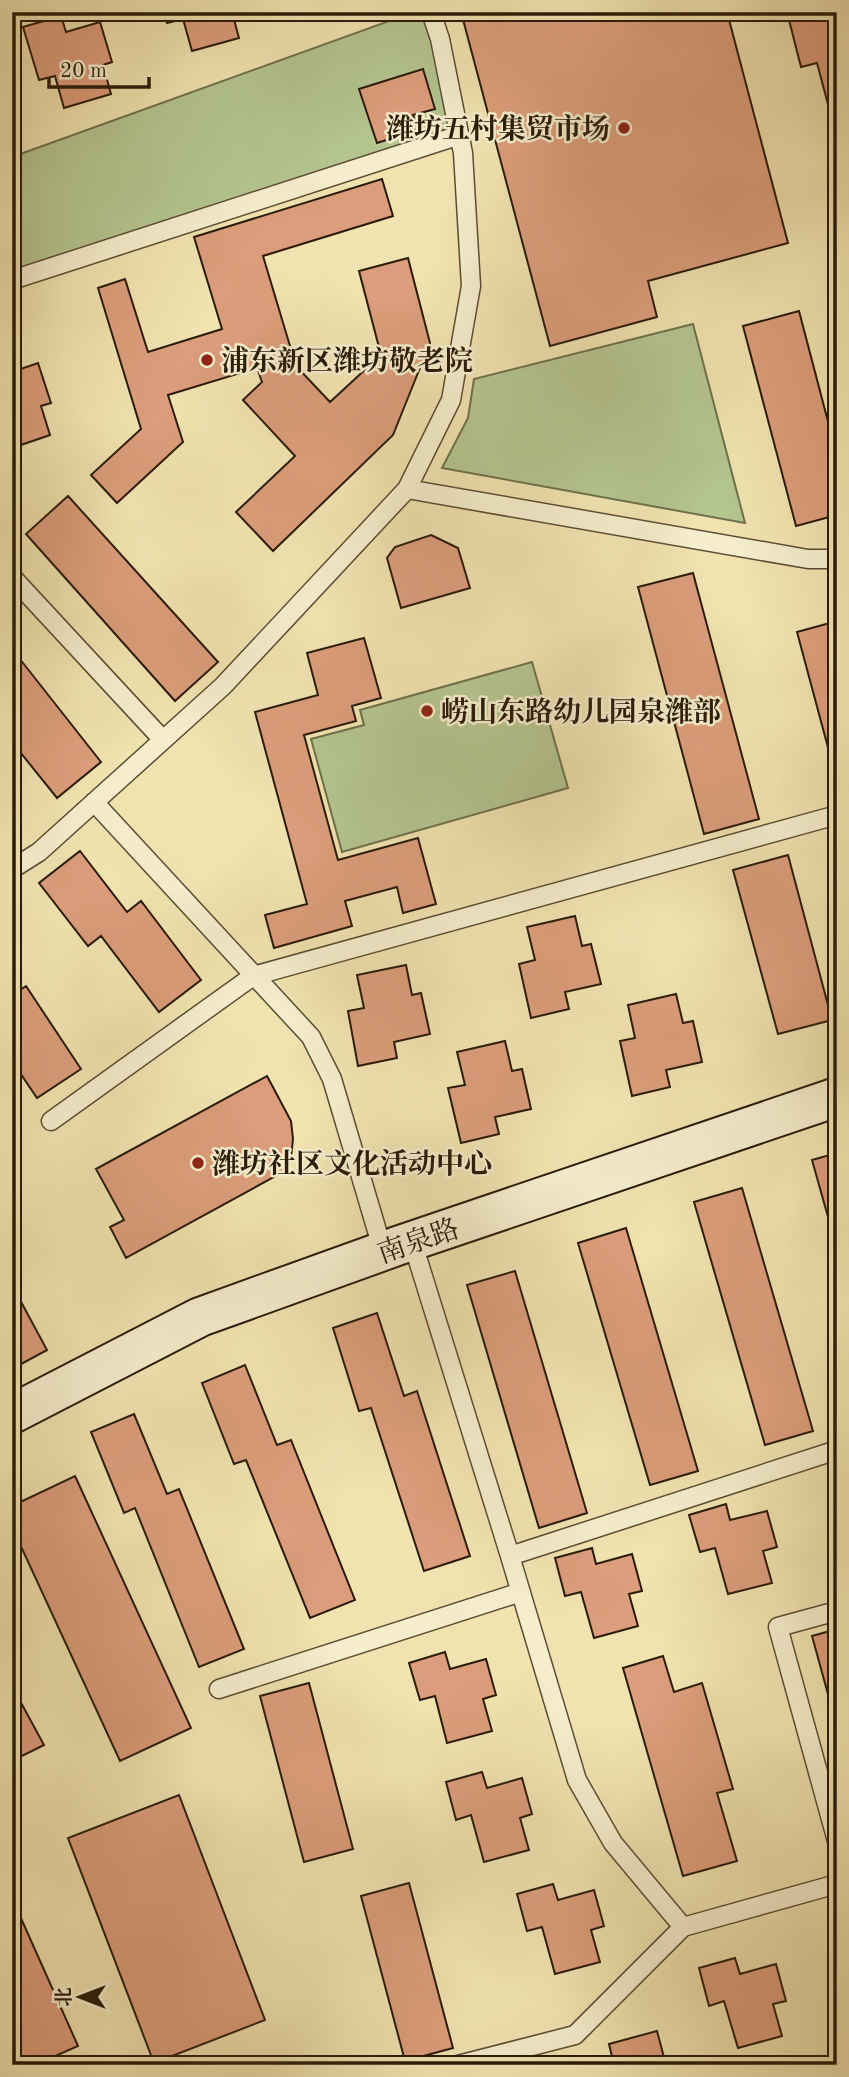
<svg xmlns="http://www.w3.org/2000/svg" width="849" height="2077" font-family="'Old Standard TT','Noto Serif SC',serif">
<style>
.green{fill:#b4c590;stroke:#6f704c;stroke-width:2}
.building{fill:#db9d7b;stroke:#2a1b09;stroke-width:2}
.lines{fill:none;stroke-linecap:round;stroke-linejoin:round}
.lane-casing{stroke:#5c4d33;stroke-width:21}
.secondary-casing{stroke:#2a1b09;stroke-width:42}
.lane{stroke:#f5edcc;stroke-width:18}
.secondary{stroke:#f5edcc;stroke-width:38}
.poi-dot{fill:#8f2418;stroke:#f5edcc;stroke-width:2.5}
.labels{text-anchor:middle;stroke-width:5;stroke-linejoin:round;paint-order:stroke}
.poi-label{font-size:28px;font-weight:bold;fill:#2a1b09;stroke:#f5edcc;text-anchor:start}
.street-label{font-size:28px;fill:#2a1b09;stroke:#f5edcc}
</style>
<rect width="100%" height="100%" fill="#f0e3b0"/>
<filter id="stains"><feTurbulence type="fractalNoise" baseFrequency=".00286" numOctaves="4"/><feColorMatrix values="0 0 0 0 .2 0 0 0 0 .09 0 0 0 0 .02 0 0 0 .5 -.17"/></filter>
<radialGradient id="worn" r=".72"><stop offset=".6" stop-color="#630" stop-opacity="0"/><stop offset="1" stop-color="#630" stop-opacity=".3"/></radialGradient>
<!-- green -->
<path class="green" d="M414,12H431L460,135L12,280V157Z
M693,324L745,523L442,468L468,418L474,379Z
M532,662L568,788L342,852L311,739L364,725L360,710Z"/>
<!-- building -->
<path class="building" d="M164,12H232L239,38L192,51L183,19L167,23Z
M461,12H727L788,243L648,281L657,317L550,346Z
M787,12H837V138L817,63L801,67Z
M61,16L66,32L100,22L112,62L103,65L111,94L64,108L55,76L39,80L23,27Z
M423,69L435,109L413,115L418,130L377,143L359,89Z
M382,179L393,216L263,256L296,366L330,402L381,355L359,271L408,258L430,343L393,435L273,551L236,512L295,456L243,400L262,382L257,368L168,395L183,442L117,503L91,475L141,429L98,288L125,279L148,352L222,329L194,237Z
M799,311L837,456V515L796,526L743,326Z
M38,363L51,403L41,406L50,435L12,448V372Z
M68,496L218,662L175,701L26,534Z
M431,535L458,548L470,588L401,608L387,558L395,547Z
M693,573L759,819L704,834L638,587Z
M837,621V781L797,632Z
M364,638L381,698L352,706L356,721L304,735L338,860L418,838L436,904L403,913L397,887L345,901L352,926L274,948L265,915L307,904L255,712L318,695L307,653Z
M12,649L101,762L57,798L12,742Z
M80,851L127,912L141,901L201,980L159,1012L101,936L88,946L39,883Z
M788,855L832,1020L778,1034L733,870Z
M575,916L582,946L591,944L601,984L565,992L569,1009L531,1018L519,964L535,960L527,927Z
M406,965L412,995L421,993L430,1034L394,1042L397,1058L358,1066L348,1011L364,1008L357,975Z
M26,986L81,1069L37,1098L12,1061V995Z
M676,994L683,1023L693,1021L702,1062L666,1070L670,1087L632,1096L620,1041L635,1038L628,1005Z
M505,1041L512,1071L522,1069L531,1109L495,1117L499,1134L461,1143L448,1088L465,1085L457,1052Z
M267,1076L291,1121L293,1139L291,1157L283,1172L126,1258L110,1227L124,1220L96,1169Z
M837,1153V1249L812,1160Z
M742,1188L813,1431L765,1445L694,1202Z
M626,1228L698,1471L650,1485L578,1243Z
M515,1271L587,1513L539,1528L467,1285Z
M12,1285L47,1350L12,1369Z
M377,1313L404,1396L417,1391L470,1556L424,1571L371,1408L359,1411L333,1328Z
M245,1365L277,1445L291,1440L355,1600L310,1618L246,1460L234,1464L202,1383Z
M134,1414L167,1494L179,1489L244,1649L199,1667L135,1508L124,1513L91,1432Z
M75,1476L191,1728L120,1761L12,1527V1506Z
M726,1504L730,1520L767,1511L777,1547L763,1551L772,1583L728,1594L715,1548L700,1552L689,1515Z
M592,1548L596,1564L632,1554L642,1591L629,1594L638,1626L594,1638L581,1592L565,1596L555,1558Z
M837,1629V1727L812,1636Z
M445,1652L450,1669L486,1659L496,1695L483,1699L492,1731L447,1743L435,1696L420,1700L409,1663Z
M663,1656L674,1692L702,1683L733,1789L717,1793L737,1861L683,1876L623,1668Z
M309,1683L353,1849L304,1862L260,1696Z
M12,1686L44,1745L12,1761Z
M482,1772L487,1788L522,1778L532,1814L520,1818L529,1850L484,1862L471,1815L456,1820L446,1782Z
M179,1795L265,2020L154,2063L68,1838Z
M409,1883L453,2048L405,2061L361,1896Z
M553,1884L558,1900L594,1890L604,1926L591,1930L600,1962L555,1974L542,1927L527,1931L517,1894Z
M12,1898L78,2046L35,2065H14L12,2061Z
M735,1958L740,1974L776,1964L786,2001L773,2004L782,2036L738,2048L724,2001L709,2006L699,1968Z
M657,2031L666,2065H614L609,2044Z"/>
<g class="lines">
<!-- lane casing -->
<g class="lane-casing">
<path id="lane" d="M12,280L460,135
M407,489L808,559H837
M12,577L163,740
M94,802L311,1037L332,1079L383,1251
M12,869L39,852L223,686L407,489L451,400L471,286L463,153L440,39L431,12
M51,1121L253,976L837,815
M412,1241L510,1556L577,1780L613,1843L683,1927
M510,1556L837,1450
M837,1611L778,1627L837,1841
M219,1689L521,1592
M458,2065L575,2035L683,1927L837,1884"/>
</g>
<!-- secondary casing -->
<g class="secondary-casing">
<path id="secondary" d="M12,1414L200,1317L397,1246L837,1097"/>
</g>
<!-- lane -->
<use href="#lane" class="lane"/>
<!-- secondary -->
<use href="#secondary" class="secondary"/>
</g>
<!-- markers -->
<g class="poi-dot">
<circle cx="624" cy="128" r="7"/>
<circle cx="207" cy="360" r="7"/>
<circle cx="427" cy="711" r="7"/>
<circle cx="198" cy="1163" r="7"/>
</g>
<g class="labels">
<!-- poi labels -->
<g class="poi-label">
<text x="610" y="138" text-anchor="end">潍坊五村集贸市场</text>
<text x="221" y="370">浦东新区潍坊敬老院</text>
<text x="441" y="721">崂山东路幼儿园泉潍部</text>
<text x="212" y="1173">潍坊社区文化活动中心</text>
</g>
<!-- street labels -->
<g class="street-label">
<text transform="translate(418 1240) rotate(-19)" y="10">南泉路</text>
</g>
</g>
<!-- margin -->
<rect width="849" height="2077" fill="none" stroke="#f0e3b0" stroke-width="42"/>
<rect x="14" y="14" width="821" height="2049" fill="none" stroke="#2a1b09" stroke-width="3.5"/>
<rect x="21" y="21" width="807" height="2035" fill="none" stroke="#2a1b09" stroke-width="2"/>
<!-- north arrow -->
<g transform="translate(80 1997) rotate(270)" stroke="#f5edcc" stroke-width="5" paint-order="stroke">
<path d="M0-5L12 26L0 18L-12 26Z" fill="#2a1b09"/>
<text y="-10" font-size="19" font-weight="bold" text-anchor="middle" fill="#2a1b09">北</text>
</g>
<!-- scale -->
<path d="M49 77v10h100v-10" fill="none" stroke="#2a1b09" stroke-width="3.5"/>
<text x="60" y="77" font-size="21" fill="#2a1b09" stroke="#f5edcc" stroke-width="5" paint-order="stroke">20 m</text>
<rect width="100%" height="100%" filter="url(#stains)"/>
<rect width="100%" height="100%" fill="url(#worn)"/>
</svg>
